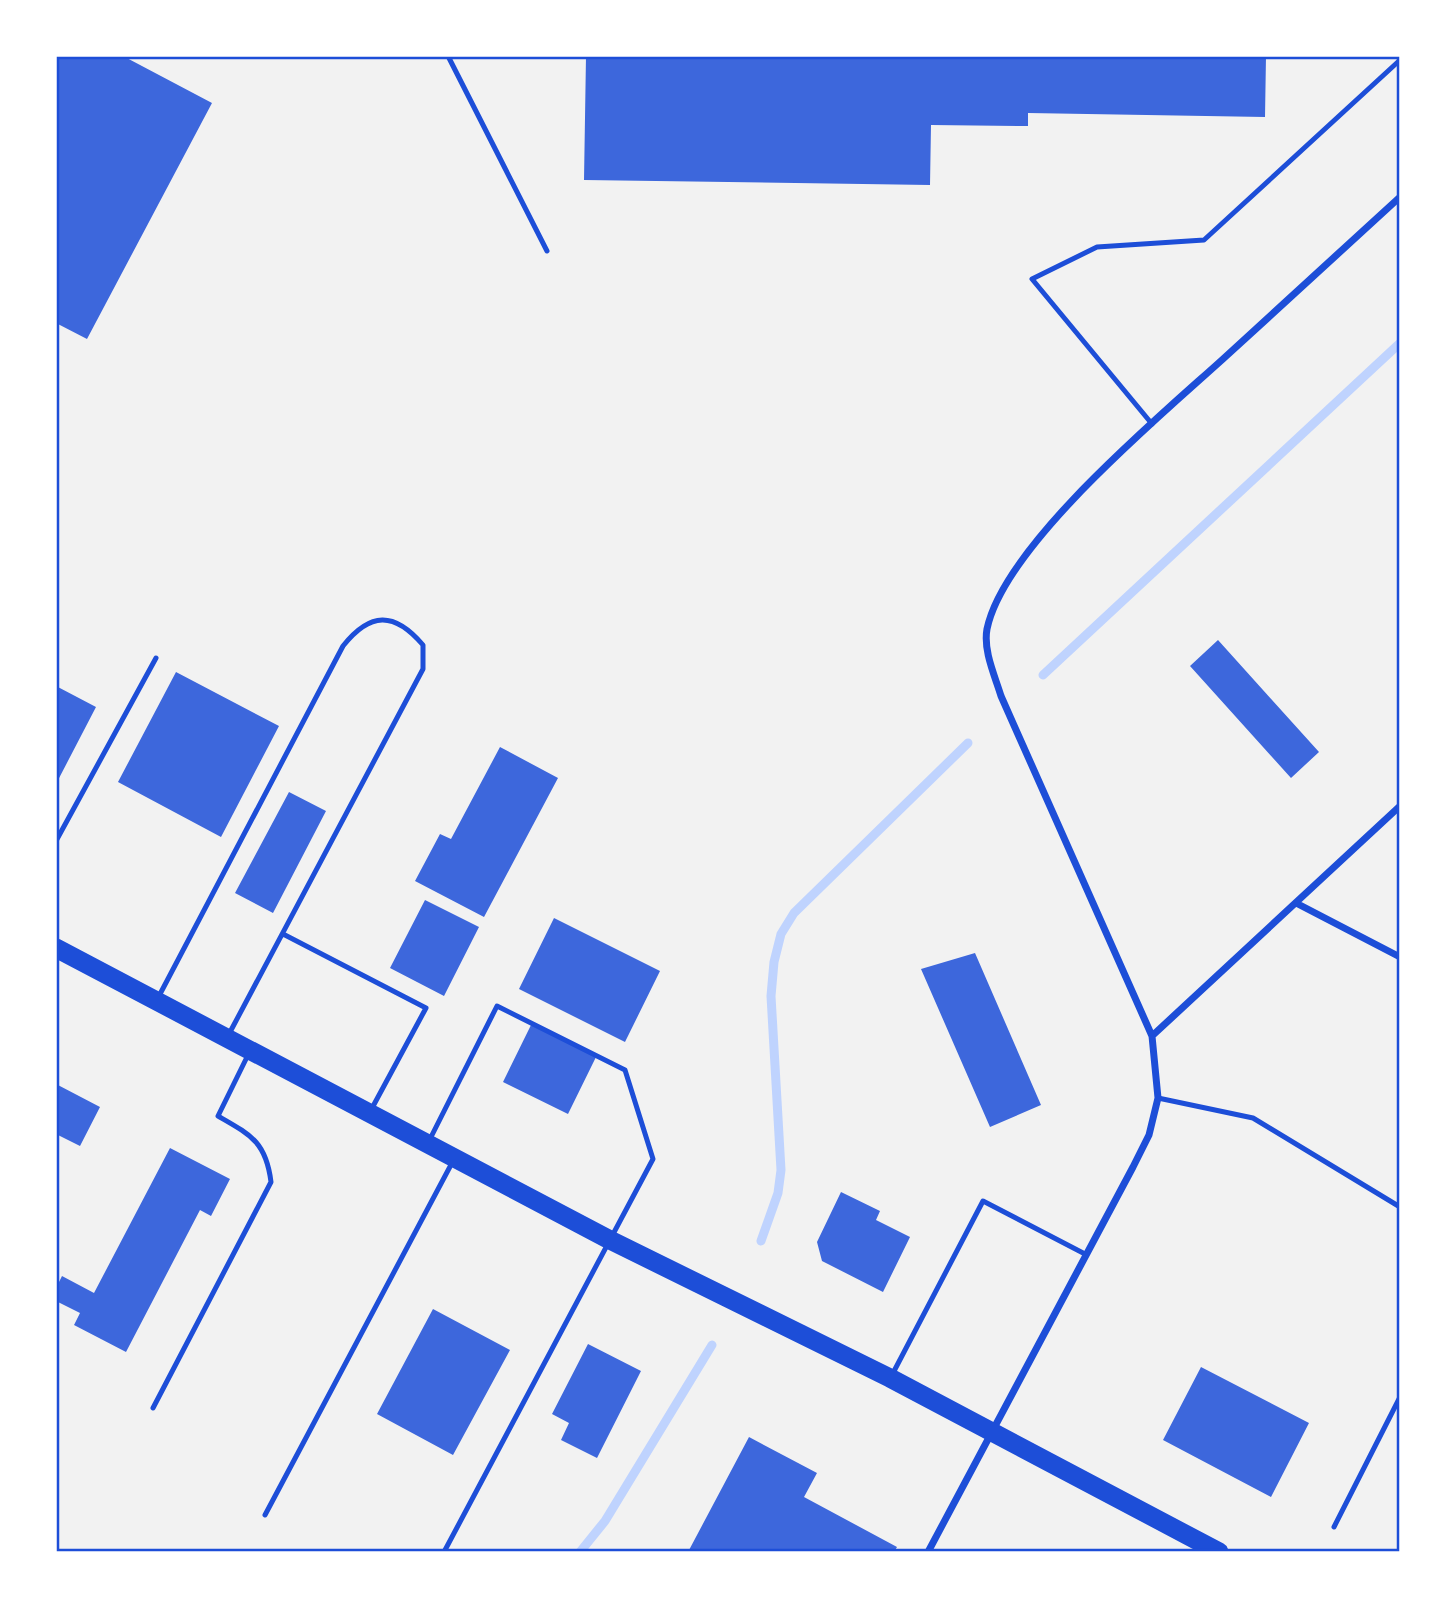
<svg xmlns="http://www.w3.org/2000/svg" width="1456" height="1608" font-family="'DejaVu Sans',sans-serif">
<style>
.lines{fill:none;stroke-linecap:round;stroke-linejoin:round}
.stream{stroke:#bfd3fe;stroke-width:9}
.building{fill:#3d67dc}
.service{stroke:#1d4ed8;stroke-width:5}
.minor{stroke:#1d4ed8;stroke-width:7}
.trunk{stroke:#1d4ed8;stroke-width:19}
.neatline{fill:none;stroke:#1d4ed8;stroke-width:2.5}
</style>
<rect width="100%" height="100%" fill="#f2f2f2"/>
<g class="lines">
<!-- stream -->
<path class="stream" d="M1043,675L1400,343
M761,1241L778,1193L781,1170L771,996L774,962L781,934L794,913L968,743
M580,1552L605,1521L712,1345"/>
</g>
<!-- building -->
<path class="building" d="M56,56H123L212,103L87,339L56,323Z
M586,56H1266L1265,117L1028,113V126L931,125L930,185L584,180Z
M1218,640L1319,752L1291,778L1190,666Z
M176,672L279,726L221,837L118,782Z
M56,686L96,707L56,784Z
M500,747L558,778L484,917L415,881L440,834L451,839Z
M289,792L326,811L273,913L235,893Z
M425,900L479,927L444,996L390,968Z
M554,918L660,971L625,1042L519,989Z
M975,953L1041,1105L990,1127L921,969Z
M531,1025L596,1057L568,1114L503,1082Z
M56,1084L100,1107L80,1146L56,1134Z
M170,1148L230,1179L211,1216L200,1210L126,1352L74,1325L80,1313L56,1301V1288L62,1276L94,1293Z
M841,1192L880,1211L876,1220L910,1237L883,1292L822,1261L817,1242Z
M433,1309L510,1350L453,1455L377,1414Z
M588,1344L641,1371L597,1458L561,1440L569,1423L552,1414Z
M1201,1367L1309,1423L1271,1497L1163,1440Z
M749,1437L817,1473L804,1497L897,1547L894,1552H688Z"/>
<g class="lines">
<!-- service -->
<path class="service" d="M448,56L547,251
M1152,424L1032,279L1097,247L1204,240L1400,60
M56,841L156,658
M283,934L426,1008L371,1110
M159,996L343,646C370,612 394,611 423,645V669L229,1034
M1158,1098L1253,1118L1400,1207
M429,1141L497,1006L625,1070L653,1159L444,1552
M892,1375L983,1201L1085,1254
M153,1408L271,1182C266,1142 251,1135 218,1116L248,1055
M265,1515L453,1161
M1334,1527L1400,1397"/>
<!-- minor -->
<path class="minor" d="M1296,903L1400,957
M1152,1036L1400,806
M928,1552L1133,1167L1149,1135L1158,1098L1152,1036L1001,696C995,676 983,651 987,629C1004,546 1159,417 1223,359C1282,305 1341,251 1400,197"/>
<!-- trunk -->
<path class="trunk" d="M56,948L610,1240L890,1378L1219,1552"/>
</g>
<!-- border -->
<rect width="1456" height="1608" fill="none" stroke="#ffffff" stroke-width="116"/>
<rect x="58" y="58" width="1340" height="1492" class="neatline"/>
</svg>
